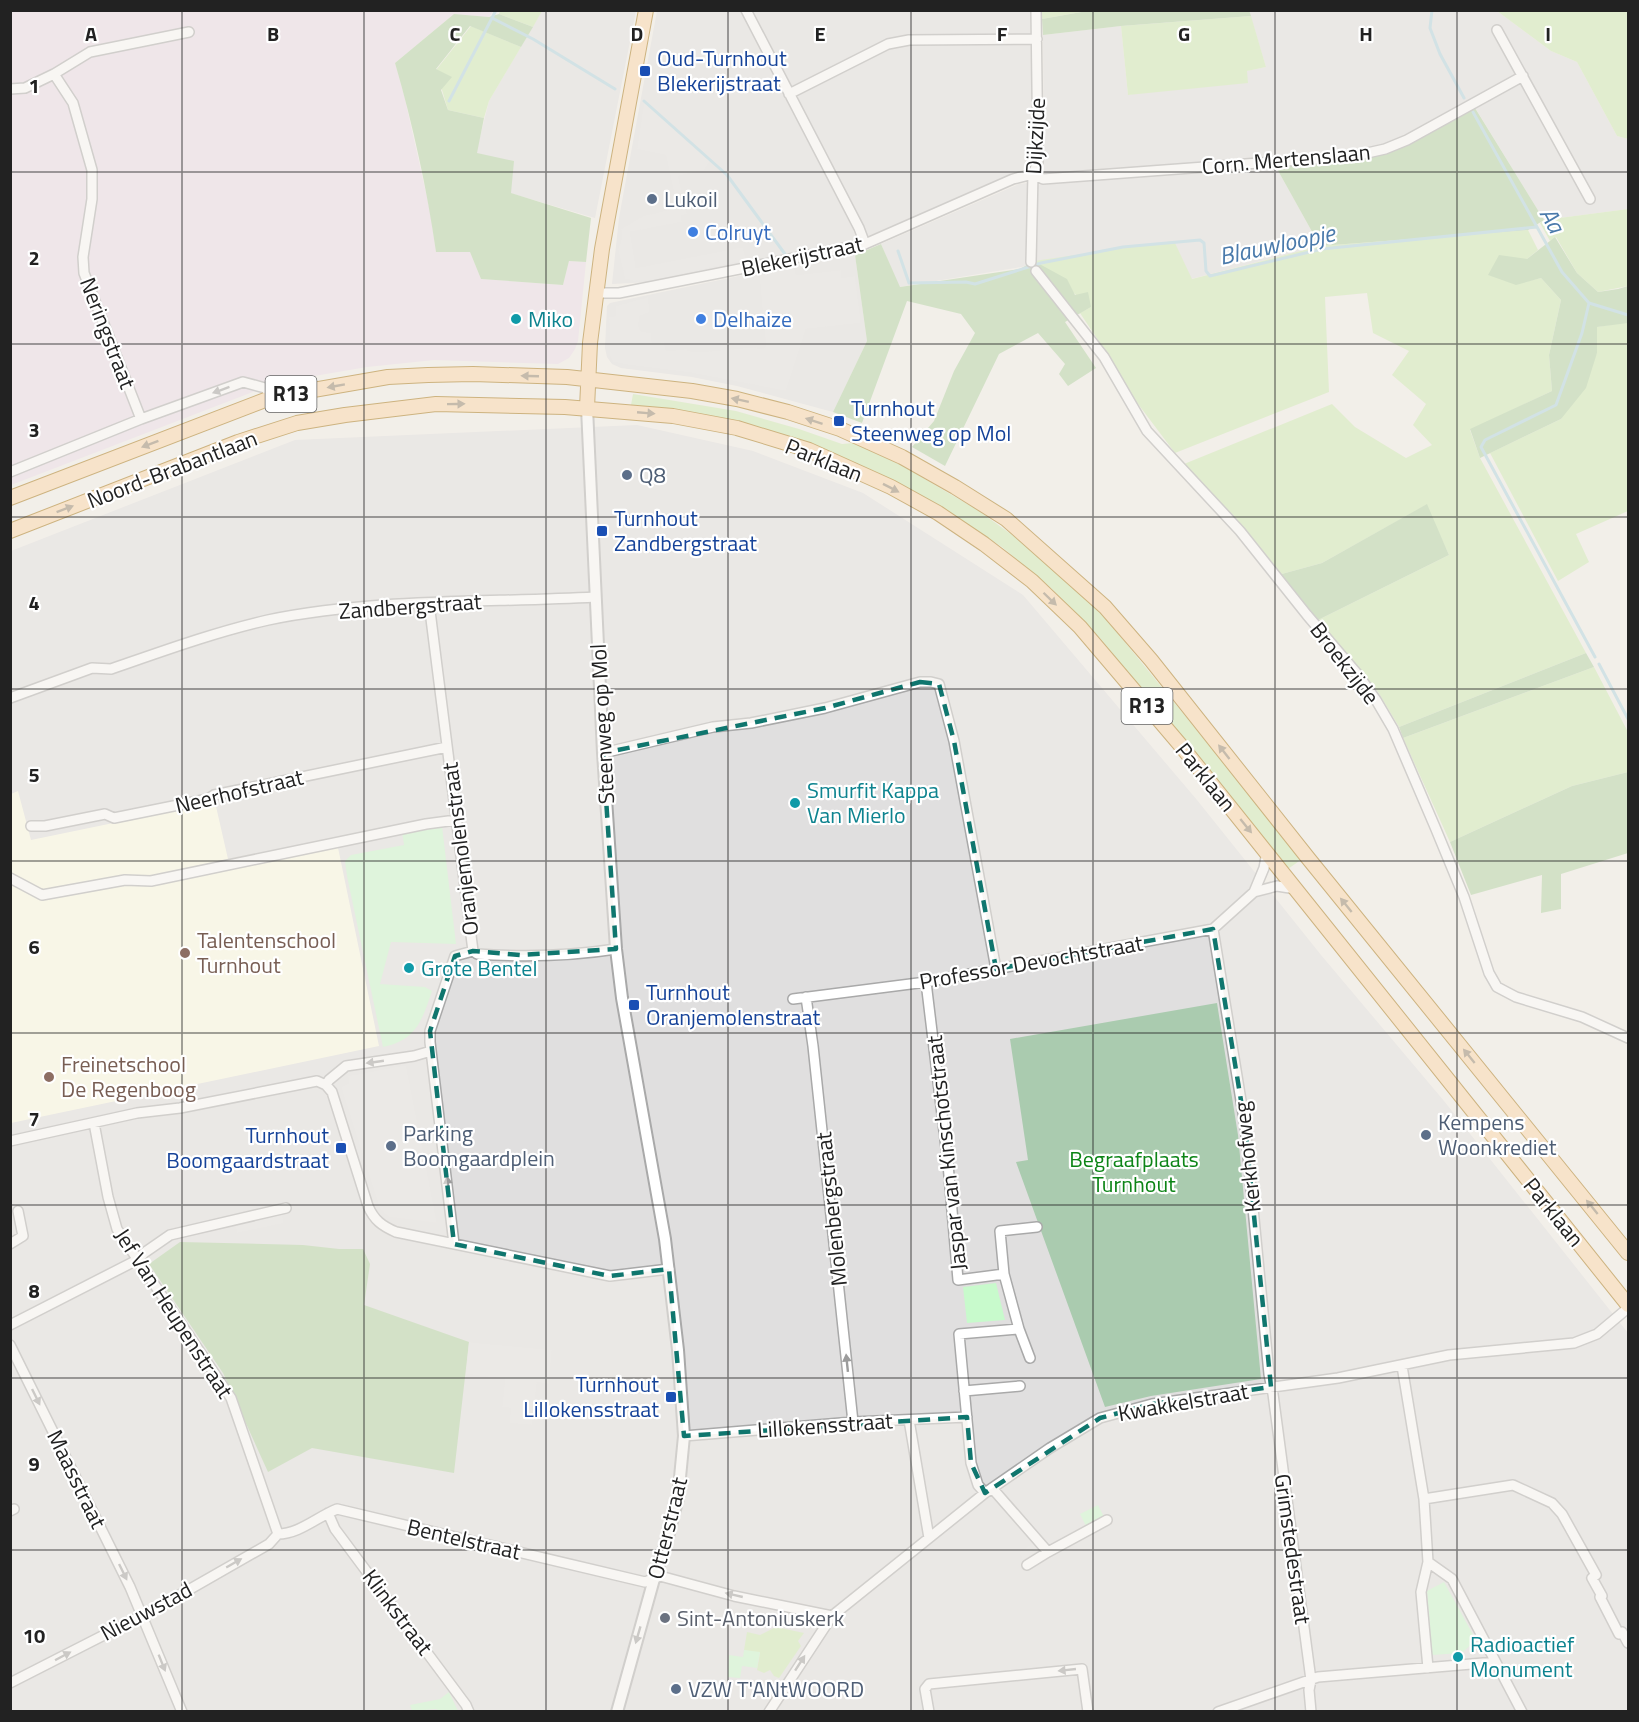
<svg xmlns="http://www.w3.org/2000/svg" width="1639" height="1722" font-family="'Titillium Web',sans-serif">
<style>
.residential{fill:#e0dfdf}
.industrial{fill:#ebdbe8}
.education{fill:#ffffe5}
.grass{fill:#cdebb0}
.forest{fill:#add19e}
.cemetery{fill:#aacbaf}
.park{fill:#c8facc}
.parking{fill:#e2e2e2}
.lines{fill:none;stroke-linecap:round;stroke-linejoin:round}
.stream{stroke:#aad3df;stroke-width:3}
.minor-casing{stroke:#a9a9a9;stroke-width:12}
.tertiary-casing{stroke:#a9a9a9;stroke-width:14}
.primary-casing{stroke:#a06b00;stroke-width:16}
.minor{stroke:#fff;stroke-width:9}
.tertiary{stroke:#fff;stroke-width:10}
.primary{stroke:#fcd6a4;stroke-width:14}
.oneway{fill:#8f7c63}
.oneway2{fill:#9c9c9c}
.marked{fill:none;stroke:#0f766e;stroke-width:4.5;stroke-dasharray:12 8;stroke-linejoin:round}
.grid{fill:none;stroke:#222;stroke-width:1.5;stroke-opacity:0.55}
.transit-dot{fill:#1a4fb4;stroke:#fff;stroke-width:2}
.service-dot{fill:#5c6f8a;stroke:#fff;stroke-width:2}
.shop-dot{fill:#3f7fe0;stroke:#fff;stroke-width:2}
.culture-dot{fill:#0f9aa8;stroke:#fff;stroke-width:2}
.education-dot{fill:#8d6e63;stroke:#fff;stroke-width:2}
.worship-dot{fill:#6b7280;stroke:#fff;stroke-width:2}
.labels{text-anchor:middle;stroke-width:4.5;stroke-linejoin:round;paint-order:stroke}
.shield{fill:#fff;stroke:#646464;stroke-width:1.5}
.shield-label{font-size:21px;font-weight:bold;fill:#222}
.transit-label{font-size:22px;fill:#164399;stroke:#fff;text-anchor:start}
.street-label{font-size:22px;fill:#222;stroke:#fff}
.service-label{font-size:22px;fill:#4e5e75;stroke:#fff;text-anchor:start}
.shop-label{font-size:22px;fill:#366cbe;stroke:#fff;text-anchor:start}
.culture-label{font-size:22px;fill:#0d838f;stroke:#fff;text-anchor:start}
.education-label{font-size:22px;fill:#785e54;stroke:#fff;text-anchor:start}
.park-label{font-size:22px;fill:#0c8416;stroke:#fff}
.worship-label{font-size:22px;fill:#5b616d;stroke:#fff;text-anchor:start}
.water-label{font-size:24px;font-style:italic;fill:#4a7aab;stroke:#fff}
.grid-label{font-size:20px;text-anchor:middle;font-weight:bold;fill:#222;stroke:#fff;stroke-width:4.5;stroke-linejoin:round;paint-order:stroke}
</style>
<rect width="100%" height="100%" fill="#f2efe9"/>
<!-- residential -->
<path class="residential" d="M542,11H636L595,218L510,193L476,153L489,101Z
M657,11H741L853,229L855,236L852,243L651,282L612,284L619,218Z
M750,11H1030L1033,158L1031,164L1025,169L920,216L868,236L859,223L798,99L784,77Z
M1249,11H1497L1551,51L1577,62L1617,136L1628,139V209L1544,220L1471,101L1385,145L1353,151L1050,175L1044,173L1043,35L1121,26L1128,95L1266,67Z
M1276,167L1320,246L1191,279L1034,261L1037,187L1040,184Z
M1028,183L1027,266L899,287L881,244L1019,184Z
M848,253L855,255L867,341L833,412L737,386L692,377L621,368L612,364L607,357L605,348L607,306L610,303Z
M637,425L753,451L863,493L1023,595L1197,800L1321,955L1444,1101L1628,1333V1711L11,1712V551L295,440Z"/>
<!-- industrial -->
<path class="industrial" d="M11,11H493L489,17L454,14L395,63L404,95L430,211L436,252H470L481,279L563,285L569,261L586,262L578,341L575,349L569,358L558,364L434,360L367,367L279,382L11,485Z"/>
<!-- education -->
<path class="education" d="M18,791L31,840L215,802L228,859L336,838L379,1046L11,1123V794Z"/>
<!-- grass -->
<path class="grass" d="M1042,10H1087V11L1042,19Z
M500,11V10L542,11L533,27L499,14Z
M1497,11H1628V139L1617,136L1577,62L1551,51Z
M1251,16L1266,67L1247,71L1248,83L1128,95L1121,26Z
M471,26L521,47L489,101L484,118L448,110L436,70Z
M1628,209V286L1598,292L1577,273L1556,237L1550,241L1540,223L1544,220Z
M1528,230L1538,250L1527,259L1516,284L1541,278L1561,300L1549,355L1552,391L1470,430L1480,458L1586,653L1399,727L1378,692L1318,620L1449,555L1426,505L1322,563L1278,575L1243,529L1184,464L1332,404L1355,427L1406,458L1432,445L1413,425L1426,404L1392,375L1409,351L1373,333L1367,293L1325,297L1329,392L1175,453L1132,396L1110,358L1080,313L1091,307L1034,261L1174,241L1192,279L1320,246Z
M1626,322L1628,323V511L1576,534L1589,562L1558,581L1490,453L1561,419L1597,353V327Z
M633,394L736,411L799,429L842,444L853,443L901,465L979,511L1026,545L1097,608L1302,859L1288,869L1100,638L1051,588L1002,547L950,513L826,451L689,414L631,405Z
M1594,667L1628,732V772L1572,786L1450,842L1403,738Z
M776,1627L804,1633L798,1641L801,1646L779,1678L774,1676L770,1670L764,1673L757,1670L760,1653L744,1650L747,1632L760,1635Z"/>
<!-- forest -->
<path class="forest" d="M1087,11L1249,10L1251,16L1121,26L1043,35L1042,19Z
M454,14L489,17L499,14L533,27L521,47L470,26L436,69L452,77L441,90L448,110L484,118L477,153L514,161L511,193L591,218L586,262L569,261L563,285L481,279L470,252H436C427,189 413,125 395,63Z
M1475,108L1544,220L1528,230L1320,246L1276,167L1354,161L1386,154Z
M1555,237L1577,273L1598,292L1618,289L1628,286V323L1597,327V353L1586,388L1561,419L1480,458L1470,429L1552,391L1549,355L1561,300L1541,278L1516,285L1488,275L1499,255L1527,259Z
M881,244L900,287L1020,269L1034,261L1067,279L1075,295L1088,292L1091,307L1065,322L1096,368L1068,386L1059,374L1065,364L1038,333L999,354L945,466L912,447L934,421L954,371L975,333L961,314L907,301L862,423L833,412L867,341L855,255Z
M1427,504L1449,555L1318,620L1278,575L1322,563Z
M1586,653L1594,667L1403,738L1399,727Z
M1628,772V853L1561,874V909L1541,913L1542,875L1471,895L1450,842L1572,786Z
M180,1242L303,1245L339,1249H363L370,1264L364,1305L469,1342L454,1473L312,1448L268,1472L223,1373L149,1264Z"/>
<!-- cemetery -->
<path class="cemetery" d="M1217,1003L1238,1135L1261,1379L1151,1396L1105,1407L1016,1162L1028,1160L1010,1039Z"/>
<!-- park -->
<path class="park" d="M442,826L456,944L391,942L380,984L425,987L432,991C422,1020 417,1040 383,1047L347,876L345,861L351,855L404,845L402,832Z
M996,1283L1005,1320L967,1323L963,1287Z
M1098,1505L1104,1517L1086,1526L1080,1514Z
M1444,1582L1476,1640L1462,1653L1432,1655L1427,1591Z
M744,1650L760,1652L757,1668L742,1666L740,1678L728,1677L729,1655L743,1657Z
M449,1692L458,1711H440L436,1709L412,1711L410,1705L440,1699Z"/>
<!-- parking -->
<path class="parking" d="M644,102L710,161L704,170L678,176L687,214L681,216L682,222L630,232L636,268L743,247L746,260L653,280L634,281L625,279L618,249L622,238L621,229L643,216L677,208L666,155L637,149Z
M794,266L796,275L841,270V278L855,276L861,323L806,329L786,391L692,373L628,365L613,362L610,356L609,317L616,316V306L648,297L650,312L640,316L638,326L641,331L651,333L652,343L664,342L666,351L687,349V351L701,352L757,347V349L764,348L766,346L759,273Z
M406,1065L437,1223L389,1217L380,1209L341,1087L349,1083L348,1076Z
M282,1213L284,1223L237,1233L235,1223Z
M469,1342L552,1350L549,1384L537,1382L532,1425L509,1423L511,1408L502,1407L505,1379L466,1374Z
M1033,1543L1038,1550L1023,1560L1019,1553Z"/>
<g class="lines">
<!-- stream -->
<path class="stream" d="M496,10L492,18L533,39L615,89
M1432,10L1430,28L1440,54L1464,98
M449,101L492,18
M644,101L727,175L785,254
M1473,112L1562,272L1589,303L1628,315
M898,251L909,283L966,282L975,284L1041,263L1123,247L1200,240L1204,243L1206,271L1210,276L1322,249L1537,227
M1589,303L1582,333L1556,405L1485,440L1481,447L1595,657
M1599,664L1628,719"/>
<!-- minor casing -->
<g class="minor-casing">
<path id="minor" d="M746,10L859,228L865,244
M1497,30L1590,199
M54,74L73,103L92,170V199L83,257L84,273L141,419
M10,89L25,88L54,74L90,52L189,32
M789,94L888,44L909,40L1037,39
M1031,262L1033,174L1038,162L1036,10
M1036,271L1104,357L1147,431L1240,531L1307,615L1359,676L1376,700L1393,729L1435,827L1464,897L1489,973L1497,987L1516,997L1582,1017L1628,1038
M596,293H619L865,244L1013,179L1033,174L1043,179L1354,156L1385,149L1407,140L1523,76
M10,472L141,419L243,382L265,388L273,397
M429,603L473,951
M10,698L92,668L111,669C163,651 215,632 268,620C375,598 486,603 595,597
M603,753L713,727L751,723L825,708L920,682H931L939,684L954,741L996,969
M31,826H45L105,814L114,818L208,799L214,795L447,747
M10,878L42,895L125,880L151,881L426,824L456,820
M1254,892L1264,868L1267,852
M1213,929L1245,1125L1269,1374L1273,1394L1311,1680L1309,1690L1311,1712
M473,951L477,954C522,957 571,956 616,949
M926,982L948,1164L958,1280L1004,1274L1019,1329
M806,997L813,1046L853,1422
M793,999L926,982L1213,929L1254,892L1277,886L1296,889
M326,1085L329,1080L346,1066L414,1056L431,1051
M94,1123L108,1197L117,1229L231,1398L278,1534
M10,1141L137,1113L180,1108L317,1081L326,1085L332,1092L368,1206C374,1220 382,1226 396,1232L610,1276L669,1269
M10,1244L23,1236L18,1211
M454,1244L430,1042V1031L455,956L473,951
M1004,1274L1000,1231L1037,1227
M10,1325L137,1260L144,1253L170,1235L286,1208
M10,1345L130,1587L182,1712
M1402,1366L1424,1499L1428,1562L1421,1592L1428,1668
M964,1391L1020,1386
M909,1420L929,1538
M684,1436L853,1422L967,1417
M992,1488L1048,1552L1107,1520
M985,1493L978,1485L971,1463L959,1334L1019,1329L1030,1358
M1424,1499L1513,1485L1552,1503L1562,1514L1596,1575L1592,1578L1602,1596L1600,1597L1619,1634L1622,1632L1628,1643
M10,1511L14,1509
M328,1513L335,1529L466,1705L469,1712
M278,1534C299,1534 317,1517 337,1509L645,1582L660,1576L734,1596L832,1616
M1428,1562L1452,1579L1522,1712
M1027,1565L1048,1552
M10,1683L157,1608L269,1544L278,1534
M769,1712L832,1616L985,1493L1050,1448L1100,1418L1152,1404L1338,1378L1449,1355L1574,1343L1597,1334L1628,1308
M929,1712L925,1689L929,1684L1082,1669L1088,1712
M1218,1712L1318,1677L1495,1662"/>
</g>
<!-- tertiary casing -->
<g class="tertiary-casing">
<path id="tertiary" d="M587,408L603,753L616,949L622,998L665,1239L678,1350L684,1436L678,1498L669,1533L654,1579L617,1712"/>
</g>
<!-- primary casing -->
<g class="primary-casing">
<path id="primary" d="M587,408L590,343L602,249L646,10
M10,498L273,397L388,377L428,375L473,374L567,377L692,391L737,399L788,412L840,429L902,457L955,487L1006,519L1105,607L1151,660L1308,858L1628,1253
M10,531L238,442L297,423L345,415L436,404L565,407L673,416L737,428L809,450L891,487L938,513L984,544L1032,581L1080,627L1182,747L1628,1305"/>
</g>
<!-- minor -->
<use href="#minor" class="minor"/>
<!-- tertiary -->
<use href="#tertiary" class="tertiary"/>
<!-- primary -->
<use href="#primary" class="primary"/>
</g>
<!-- one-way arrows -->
<defs><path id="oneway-solid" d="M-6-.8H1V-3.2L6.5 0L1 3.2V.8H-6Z" transform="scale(1.5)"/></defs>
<g class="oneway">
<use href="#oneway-solid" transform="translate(530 376) rotate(-178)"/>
<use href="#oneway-solid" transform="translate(336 386) rotate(170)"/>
<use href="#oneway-solid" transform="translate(740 400) rotate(-168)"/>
<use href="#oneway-solid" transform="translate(456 404) rotate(-1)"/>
<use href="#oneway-solid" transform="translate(646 413) rotate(5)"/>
<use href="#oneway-solid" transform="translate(814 421) rotate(-162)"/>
<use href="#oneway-solid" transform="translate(150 444) rotate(159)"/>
<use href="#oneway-solid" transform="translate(891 488) rotate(27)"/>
<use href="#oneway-solid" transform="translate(65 509) rotate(-21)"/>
<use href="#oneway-solid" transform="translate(1050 599) rotate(44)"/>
<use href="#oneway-solid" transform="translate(1224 752) rotate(-128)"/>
<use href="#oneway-solid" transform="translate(1246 826) rotate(51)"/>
<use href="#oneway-solid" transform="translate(1346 905) rotate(-129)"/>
<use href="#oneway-solid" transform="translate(1469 1056) rotate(-129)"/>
<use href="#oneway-solid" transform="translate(1592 1207) rotate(-129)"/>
</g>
<g class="oneway2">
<use href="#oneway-solid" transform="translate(221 390) rotate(160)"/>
<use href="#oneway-solid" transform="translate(375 1062) rotate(172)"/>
<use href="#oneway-solid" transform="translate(448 1185) rotate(-96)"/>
<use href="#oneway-solid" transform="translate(847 1363) rotate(-96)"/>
<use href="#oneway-solid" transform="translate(36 1397) rotate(64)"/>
<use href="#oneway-solid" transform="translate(234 1563) rotate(-30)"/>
<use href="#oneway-solid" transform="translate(123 1572) rotate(64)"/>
<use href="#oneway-solid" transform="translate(734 1595) rotate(-167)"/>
<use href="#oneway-solid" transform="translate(638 1635) rotate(106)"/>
<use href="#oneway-solid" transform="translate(63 1656) rotate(-28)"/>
<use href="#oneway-solid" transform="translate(162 1663) rotate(68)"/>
<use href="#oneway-solid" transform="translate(800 1663) rotate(-57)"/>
<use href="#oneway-solid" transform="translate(1067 1670) rotate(174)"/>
</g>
<!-- marked area -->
<path d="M0 0H1639V1722H0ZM920,682L939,684L954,741L996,969L1213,929L1245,1125L1271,1387L1152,1404L1100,1418L985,1493L971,1463L967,1417L684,1436L669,1269L610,1276L454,1244L430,1031L455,956L473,951L520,955L616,949L603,753L825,708Z" fill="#f2efe9" fill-opacity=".55" fill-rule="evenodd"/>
<path class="marked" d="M920,682L939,684L954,741L996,969L1213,929L1245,1125L1271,1387L1152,1404L1100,1418L985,1493L971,1463L967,1417L684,1436L669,1269L610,1276L454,1244L430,1031L455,956L473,951L520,955L616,949L603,753L825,708Z"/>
<!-- grid -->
<path class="grid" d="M182,10V1712M364,10V1712M546,10V1712M728,10V1712M911,10V1712M1093,10V1712M1275,10V1712M1457,10V1712M10,172H1628M10,344H1628M10,517H1628M10,689H1628M10,861H1628M10,1033H1628M10,1205H1628M10,1378H1628M10,1550H1628"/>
<!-- markers -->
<g class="transit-dot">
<rect x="639" y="65" width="12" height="12" rx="3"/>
<rect x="833" y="415" width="12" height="12" rx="3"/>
<rect x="596" y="525" width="12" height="12" rx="3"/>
<rect x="628" y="999" width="12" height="12" rx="3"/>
<rect x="335" y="1142" width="12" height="12" rx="3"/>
<rect x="665" y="1391" width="12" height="12" rx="3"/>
</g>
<g class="service-dot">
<circle cx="652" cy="199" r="6"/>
<circle cx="627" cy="475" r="6"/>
<circle cx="1426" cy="1135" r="6"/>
<circle cx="391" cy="1146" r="6"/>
<circle cx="676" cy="1689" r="6"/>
</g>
<g class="shop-dot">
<circle cx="693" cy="232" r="6"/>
<circle cx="701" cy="319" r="6"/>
</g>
<g class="culture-dot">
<circle cx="516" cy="319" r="6"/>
<circle cx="795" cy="803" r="6"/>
<circle cx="409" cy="968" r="6"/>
<circle cx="1458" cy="1657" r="6"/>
</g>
<g class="education-dot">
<circle cx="185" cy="953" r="6"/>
<circle cx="49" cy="1077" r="6"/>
</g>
<circle class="worship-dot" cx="665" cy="1618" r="6"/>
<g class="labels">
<!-- shield labels -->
<g class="shield">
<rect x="265.5" y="376" width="51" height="36" rx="4.5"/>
<rect x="1121.5" y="688" width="51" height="36" rx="4.5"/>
</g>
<g class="shield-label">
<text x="291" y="401">R13</text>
<text x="1147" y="713">R13</text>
</g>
<!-- transit labels -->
<g class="transit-label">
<text x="657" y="66">Oud-Turnhout<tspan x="657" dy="25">Blekerijstraat</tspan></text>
<text x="851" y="416">Turnhout<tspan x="851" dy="25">Steenweg op Mol</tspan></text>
<text x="614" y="526">Turnhout<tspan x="614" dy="25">Zandbergstraat</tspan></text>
<text x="646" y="1000">Turnhout<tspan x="646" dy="25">Oranjemolenstraat</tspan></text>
<text x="329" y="1143" text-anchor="end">Turnhout<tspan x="329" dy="25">Boomgaardstraat</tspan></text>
<text x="659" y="1392" text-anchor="end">Turnhout<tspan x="659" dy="25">Lillokensstraat</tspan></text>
</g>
<!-- street labels -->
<g class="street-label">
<text transform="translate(1035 136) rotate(-87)" y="8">Dijkzijde</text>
<text transform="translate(1286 159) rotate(-5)" y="8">Corn. Mertenslaan</text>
<text transform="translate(802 256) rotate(-12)" y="8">Blekerijstraat</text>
<text transform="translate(108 333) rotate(69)" y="8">Neringstraat</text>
<text transform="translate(824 460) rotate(22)" y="8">Parklaan</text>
<text transform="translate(172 469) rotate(-21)" y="8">Noord-Brabantlaan</text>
<text transform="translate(410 606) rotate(-4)" y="8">Zandbergstraat</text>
<text transform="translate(1345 663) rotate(52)" y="8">Broekzijde</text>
<text transform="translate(602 724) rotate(-93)" y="8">Steenweg op Mol</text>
<text transform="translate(1206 777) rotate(51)" y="8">Parklaan</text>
<text transform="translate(239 791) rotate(-13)" y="8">Neerhofstraat</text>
<text transform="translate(460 849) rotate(-97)" y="8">Oranjemolenstraat</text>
<text transform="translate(1031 962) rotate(-10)" y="8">Professor Devochtstraat</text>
<text transform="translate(946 1153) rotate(-96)" y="8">Jaspar van Kinschotstraat</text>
<text transform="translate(1247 1157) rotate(-96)" y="8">Kerkhofweg</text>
<text transform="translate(831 1209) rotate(-96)" y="8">Molenbergstraat</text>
<text transform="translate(1554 1212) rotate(51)" y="8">Parklaan</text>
<text transform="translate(174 1313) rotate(57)" y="8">Jef Van Heupenstraat</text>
<text transform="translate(1183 1402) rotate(-10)" y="8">Kwakkelstraat</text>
<text transform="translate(825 1425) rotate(-4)" y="8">Lillokensstraat</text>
<text transform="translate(77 1479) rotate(64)" y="8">Maasstraat</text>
<text transform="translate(667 1528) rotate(-76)" y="8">Otterstraat</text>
<text transform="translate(464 1539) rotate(13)" y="8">Bentelstraat</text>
<text transform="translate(1293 1549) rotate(82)" y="8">Grimstedestraat</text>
<text transform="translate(146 1611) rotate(-28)" y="8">Nieuwstad</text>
<text transform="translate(398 1612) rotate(53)" y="8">Klinkstraat</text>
</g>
<!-- service labels -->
<g class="service-label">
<text x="664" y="207">Lukoil</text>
<text x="639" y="483">Q8</text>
<text x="1438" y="1130">Kempens<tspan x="1438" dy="25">Woonkrediet</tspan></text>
<text x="403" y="1141">Parking<tspan x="403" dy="25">Boomgaardplein</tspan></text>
<text x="688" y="1697">VZW T'ANtWOORD</text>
</g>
<!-- shop labels -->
<g class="shop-label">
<text x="705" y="240">Colruyt</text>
<text x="713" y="327">Delhaize</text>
</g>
<!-- culture labels -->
<g class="culture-label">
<text x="528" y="327">Miko</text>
<text x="807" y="798">Smurfit Kappa<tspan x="807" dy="25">Van Mierlo</tspan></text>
<text x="421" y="976">Grote Bentel</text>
<text x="1470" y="1652">Radioactief<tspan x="1470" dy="25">Monument</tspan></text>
</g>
<!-- education labels -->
<g class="education-label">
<text x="197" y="948">Talentenschool<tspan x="197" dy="25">Turnhout</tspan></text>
<text x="61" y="1072">Freinetschool<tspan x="61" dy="25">De Regenboog</tspan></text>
</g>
<!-- park labels -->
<g class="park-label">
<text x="1134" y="1167">Begraafplaats<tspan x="1134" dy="25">Turnhout</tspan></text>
</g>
<!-- worship labels -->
<g class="worship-label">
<text x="677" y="1626">Sint-Antoniuskerk</text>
</g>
<!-- water labels -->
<g class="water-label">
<text transform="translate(1552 220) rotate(61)" y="8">Aa</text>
<text transform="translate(1277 245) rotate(-12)" y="8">Blauwloopje</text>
</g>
</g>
<g class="grid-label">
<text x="91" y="41">A</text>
<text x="273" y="41">B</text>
<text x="455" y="41">C</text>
<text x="637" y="41">D</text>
<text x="820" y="41">E</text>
<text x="1002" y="41">F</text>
<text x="1184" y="41">G</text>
<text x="1366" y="41">H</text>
<text x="1548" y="41">I</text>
<text x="34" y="93">1</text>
<text x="34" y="265">2</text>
<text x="34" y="437">3</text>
<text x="34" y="610">4</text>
<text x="34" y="782">5</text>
<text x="34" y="954">6</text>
<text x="34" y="1126">7</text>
<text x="34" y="1298">8</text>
<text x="34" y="1471">9</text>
<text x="34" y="1643">10</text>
</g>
<!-- border -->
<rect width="1639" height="1722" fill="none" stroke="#222222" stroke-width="24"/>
</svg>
